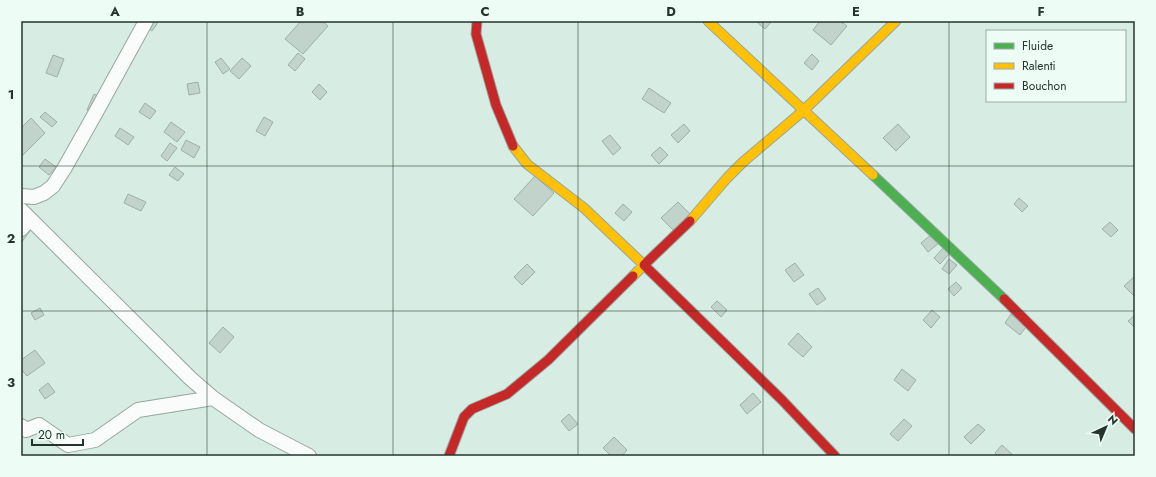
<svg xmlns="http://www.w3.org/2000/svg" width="1156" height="477" font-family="Jost,sans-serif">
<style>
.building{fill:#c1d3ca;stroke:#9eafa7}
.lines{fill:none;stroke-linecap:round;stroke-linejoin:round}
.street-casing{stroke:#96a69f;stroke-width:16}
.fast-casing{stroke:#96a69f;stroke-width:11}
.slow-casing{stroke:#96a69f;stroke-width:11}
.jam-casing{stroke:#96a69f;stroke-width:11}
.street{stroke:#f9fcfb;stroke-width:14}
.fast{stroke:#4caf50;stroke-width:9}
.slow{stroke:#ffc107;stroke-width:9}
.jam{stroke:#c62828;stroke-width:9}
.grid{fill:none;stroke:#24342d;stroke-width:1;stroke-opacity:0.55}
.neatline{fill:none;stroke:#24342d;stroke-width:1.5}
.grid-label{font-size:13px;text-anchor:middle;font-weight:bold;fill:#24342d}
</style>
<rect width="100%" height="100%" fill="#d7ede3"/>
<!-- building -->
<path class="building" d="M146,21H159L152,31L143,25Z
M301,21H322L328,26L303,54L285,39Z
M758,21H772L765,29L757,22Z
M820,21H840L847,26L831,45L813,30Z
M298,53L305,59L295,71L288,65Z
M812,54L819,61L812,70L804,63Z
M53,55L64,59L57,77L46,73Z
M221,58L230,69L223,74L215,62Z
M242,58L251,66L239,79L230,71Z
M198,82L200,93L189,95L187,84Z
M319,84L327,92L320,100L312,92Z
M649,88L671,103L664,113L642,99Z
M94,94L106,99L100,115L87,110Z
M145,103L156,111L150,119L139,112Z
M45,112L57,122L52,127L40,117Z
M264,117L273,122L265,136L256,131Z
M31,118L45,133L21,157V128Z
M171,122L185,132L177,142L164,132Z
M684,124L690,131L678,143L671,135Z
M898,124L910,137L896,151L883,138Z
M120,128L134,137L128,145L115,136Z
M610,135L621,148L613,155L602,141Z
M186,140L200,147L194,158L181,150Z
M170,143L177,148L167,161L161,156Z
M660,147L668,155L659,164L651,155Z
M45,159L56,167L49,175L39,167Z
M175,167L184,174L178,181L169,175Z
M535,176L554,193L533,216L514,199Z
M128,194L146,202L141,211L124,203Z
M1019,198L1028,206L1022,212L1014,204Z
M678,202L695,219L679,236L661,218Z
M623,204L632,212L624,221L615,213Z
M1110,222L1118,230L1111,237L1102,229Z
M21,224L30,231L21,243Z
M932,234L939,243L928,252L921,243Z
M944,247L950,253L940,264L934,258Z
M949,259L957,265L949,274L942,269Z
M795,263L804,275L794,282L785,270Z
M527,264L535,272L522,285L514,277Z
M1135,276V297L1124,286Z
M956,282L962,288L954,296L948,289Z
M818,288L826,299L817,305L809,294Z
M717,301L727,310L721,317L711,307Z
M40,308L44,315L35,320L31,313Z
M932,310L940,317L931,328L923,320Z
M1011,314L1026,327L1020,335L1005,323Z
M1135,315V328L1128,321Z
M223,327L234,337L220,353L209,343Z
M798,333L812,347L803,357L788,344Z
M35,350L45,363L27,376L21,369V360Z
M902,369L916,380L908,391L894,380Z
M48,383L55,392L45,399L39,390Z
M753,393L761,402L747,414L740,405Z
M569,414L578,424L569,431L561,421Z
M904,419L912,426L898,441L890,434Z
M978,424L985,430L971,444L964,437Z
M614,437L627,450L622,456H611L603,448Z
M1002,445L1014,456H998L995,453Z"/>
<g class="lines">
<!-- street casing -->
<g class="street-casing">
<path id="street" d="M21,196L34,197L44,193L53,186L64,169L95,114L146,21
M21,210L190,378L213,398L259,430L309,456
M21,229L30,219
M21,426L26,430L39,425L68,445L95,440L138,410L213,398"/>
</g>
<!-- fast casing -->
<g class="fast-casing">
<path id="fast" d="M873,175L1004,299"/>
</g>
<!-- slow casing -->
<g class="slow-casing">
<path id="slow" d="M708,21L873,175
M513,146L527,164L584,208L644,265L633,276
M690,221L727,178L743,162L803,111L896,21"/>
</g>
<!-- jam casing -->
<g class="jam-casing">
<path id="jam" d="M477,21L476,34L496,105L513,146
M690,221L644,265L782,400L835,456
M1004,299L1135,429
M449,456L464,417L472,409L507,394L548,360L633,276"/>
</g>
<!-- street -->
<use href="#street" class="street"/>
<!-- fast -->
<use href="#fast" class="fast"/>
<!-- slow -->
<use href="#slow" class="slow"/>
<!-- jam -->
<use href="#jam" class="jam"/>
</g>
<!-- grid -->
<path class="grid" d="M207,21V456M393,21V456M578,21V456M763,21V456M949,21V456M21,166H1135M21,311H1135"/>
<!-- border -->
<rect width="1156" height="477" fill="none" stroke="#edfdf5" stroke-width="44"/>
<!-- legend -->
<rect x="986" y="30" width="140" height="72" fill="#edfdf5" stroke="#9dada5"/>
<rect x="994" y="43" width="20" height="6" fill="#4caf50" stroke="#9dada5"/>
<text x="1022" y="50" font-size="12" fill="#24342d">Fluide</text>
<rect x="994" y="63" width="20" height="6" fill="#ffc107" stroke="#9dada5"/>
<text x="1022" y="70" font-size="12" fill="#24342d">Ralenti</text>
<rect x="994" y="83" width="20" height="6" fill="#c62828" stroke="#9dada5"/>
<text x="1022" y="90" font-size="12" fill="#24342d">Bouchon</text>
<!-- north arrow -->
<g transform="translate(1106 427) rotate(44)" stroke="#edfdf5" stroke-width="3" paint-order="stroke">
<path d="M0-3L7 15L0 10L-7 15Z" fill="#24342d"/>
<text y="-6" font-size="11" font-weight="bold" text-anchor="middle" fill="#24342d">N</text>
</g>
<!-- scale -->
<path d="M32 439v6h51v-6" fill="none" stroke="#24342d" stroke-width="2"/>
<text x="38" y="439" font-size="12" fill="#24342d" stroke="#edfdf5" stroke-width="3" paint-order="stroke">20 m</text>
<rect x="22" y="22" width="1112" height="433" class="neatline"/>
<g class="grid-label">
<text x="115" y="16">A</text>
<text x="300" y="16">B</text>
<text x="485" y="16">C</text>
<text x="671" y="16">D</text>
<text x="856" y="16">E</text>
<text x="1041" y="16">F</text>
<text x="11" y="99">1</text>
<text x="11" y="243">2</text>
<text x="11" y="387">3</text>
</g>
</svg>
